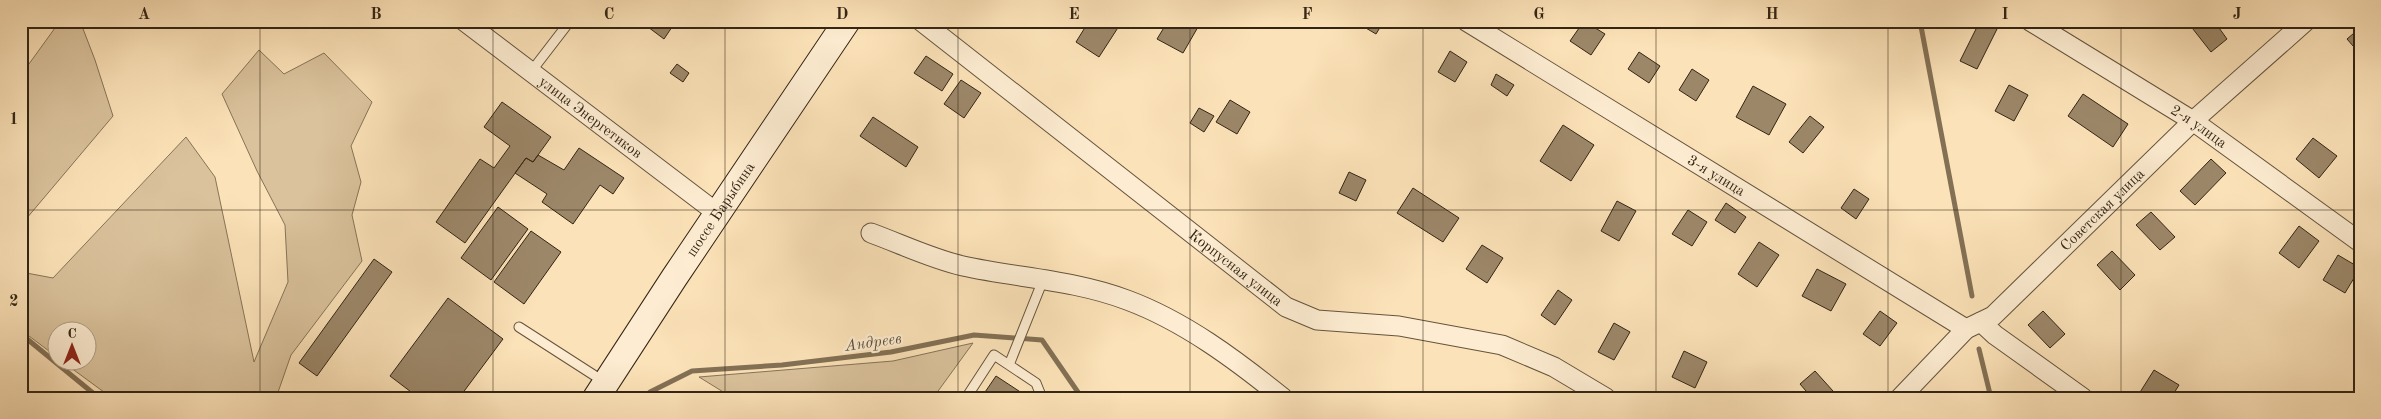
<svg xmlns="http://www.w3.org/2000/svg" width="2381" height="419" font-family="'Old Standard TT',serif">
<style>
.green{fill:#dac29c;stroke:#867458}
.lines{fill:none;stroke-linecap:round;stroke-linejoin:round}
.stream{stroke:#837055;stroke-width:5}
.building{fill:#9c8769;stroke:#332514}
.lane-casing{stroke:#65543d;stroke-width:11}
.street-casing{stroke:#65543d;stroke-width:21}
.secondary-casing{stroke:#332514;stroke-width:28}
.lane{stroke:#fdecd1;stroke-width:9}
.street{stroke:#fdecd1;stroke-width:19}
.secondary{stroke:#fdecd1;stroke-width:26}
.grid{fill:none;stroke:#332514;stroke-width:1;stroke-opacity:0.55}
.labels{text-anchor:middle;stroke-width:4.5;stroke-linejoin:round;paint-order:stroke}
.street-label{font-size:15px;fill:#332514;stroke:#fdecd1}
.water-label{font-size:16px;font-style:italic;fill:#62513a;stroke:#fdecd1}
.neatline{fill:none;stroke:#332514;stroke-width:2}
.grid-label{font-size:16px;text-anchor:middle;font-weight:bold;fill:#332514}
</style>
<rect width="100%" height="100%" fill="#fce2b8"/>
<filter id="stains"><feTurbulence type="fractalNoise" baseFrequency=".004" numOctaves="4"/><feColorMatrix values="0 0 0 0 .2 0 0 0 0 .09 0 0 0 0 .02 0 0 0 .5 -.17"/></filter>
<radialGradient id="worn" r=".72"><stop offset=".6" stop-color="#630" stop-opacity="0"/><stop offset="1" stop-color="#630" stop-opacity=".3"/></radialGradient>
<!-- green -->
<path class="green" d="M60,21H80L95,60L113,116L21,225V75Z
M259,50L284,74L324,53L372,102L351,146L361,182L352,215L362,261L291,355L276,398H112L63,362H88V332H58L57,357L21,330V272L53,278L186,137L215,177L254,362L288,282L285,225L257,171L222,94Z
M973,343L933,398H733L699,377L893,361Z"/>
<g class="lines">
<!-- stream -->
<path class="stream" d="M1920,21L1972,296
M21,334L99,398
M1979,349L1991,398
M644,398L650,392L692,371L782,365L891,352L974,335L1042,340L1082,398"/>
</g>
<!-- building -->
<path class="building" d="M640,21H676L664,39Z
M1089,21L1121,23L1099,57L1076,42Z
M1168,21H1187L1198,27L1183,53L1157,39Z
M1354,21H1384L1376,34Z
M1584,21L1605,34L1591,55L1570,41Z
M1980,21L1997,29L1977,69L1960,61Z
M2192,21H2214L2227,39L2211,52L2189,24Z
M2360,28V54L2347,39Z
M1450,51L1467,62L1455,82L1438,72Z
M1639,52L1660,66L1649,83L1628,69Z
M926,56L953,74L942,91L914,73Z
M677,64L689,73L683,82L670,73Z
M1692,69L1709,80L1696,101L1679,90Z
M1496,74L1514,85L1507,96L1491,85Z
M961,80L981,93L964,118L944,104Z
M2009,85L2028,95L2014,121L1995,111Z
M1753,86L1786,104L1769,135L1736,117Z
M2083,94L2128,124L2113,147L2068,116Z
M1230,100L1250,112L1237,134L1216,122Z
M502,102L551,137L533,162L526,158L465,243L436,222L480,159L494,168L510,146L484,127Z
M1199,108L1214,116L1204,132L1190,123Z
M1810,116L1824,127L1803,153L1789,142Z
M873,117L918,147L906,167L860,136Z
M1563,125L1594,145L1571,181L1540,161Z
M2313,138L2337,156L2319,178L2296,159Z
M579,148L624,178L613,194L600,185L573,224L542,202L547,194L515,173L526,158L533,162L538,155L564,170Z
M2211,159L2226,173L2195,205L2180,191Z
M1349,172L1366,180L1356,201L1339,193Z
M1413,188L1459,218L1443,242L1397,213Z
M1854,189L1869,199L1856,219L1841,208Z
M1617,201L1636,211L1619,241L1601,231Z
M1726,203L1746,217L1735,233L1715,220Z
M498,207L528,229L491,280L461,258Z
M1688,210L1707,222L1692,246L1672,234Z
M2151,212L2175,237L2160,250L2136,225Z
M2299,226L2319,241L2299,268L2279,253Z
M531,231L561,252L524,304L494,282Z
M1759,242L1779,255L1757,287L1738,274Z
M1482,245L1503,258L1487,283L1466,269Z
M2112,251L2135,275L2120,290L2097,265Z
M2338,255L2360,268L2345,293L2323,280Z
M374,259L392,272L317,376L299,363Z
M1817,269L1846,284L1831,311L1802,296Z
M1558,290L1572,300L1555,325L1541,315Z
M448,298L503,339L459,398H419L390,376Z
M1880,311L1897,323L1880,346L1863,334Z
M2043,311L2065,334L2050,348L2028,325Z
M1614,323L1630,332L1614,360L1598,352Z
M1684,351L1707,362L1695,388L1672,377Z
M2154,370L2179,385L2171,398L2137,397Z
M1815,371L1833,391L1825,398H1812L1800,384Z
M996,376L1025,395L1023,398H981Z"/>
<g class="lines">
<!-- lane casing -->
<g class="lane-casing">
<path id="lane" d="M530,73L570,21
M519,327L603,381
M1009,365L1043,280
M966,398L994,355L1036,383L1042,398"/>
</g>
<!-- street casing -->
<g class="street-casing">
<g id="street">
<path id="s1" d="M464,21L717,213"/>
<path id="s2" d="M921,21L1286,307L1317,320L1399,326L1502,345L1554,367L1606,398"/>
<path id="s3" d="M1466,21L1966,329"/>
<path id="s4" d="M2030,21L2193,121L2360,242"/>
<path d="M871,233C901,244 932,259 963,266C1018,278 1074,280 1127,300C1184,321 1236,360 1283,398"/>
<path d="M1981,322L1995,335L2083,398"/>
<path id="s5" d="M1900,398L1966,329L1993,316L2193,121L2306,21"/>
</g>
</g>
<!-- secondary casing -->
<g class="secondary-casing">
<g id="secondary">
<path id="s6" d="M596,398L674,278L847,21"/>
</g>
</g>
<!-- lane -->
<use href="#lane" class="lane"/>
<!-- street -->
<use href="#street" class="street"/>
<!-- secondary -->
<use href="#secondary" class="secondary"/>
</g>
<!-- grid -->
<path class="grid" d="M260,21V398M493,21V398M725,21V398M958,21V398M1190,21V398M1423,21V398M1656,21V398M1888,21V398M2121,21V398M21,210H2360"/>
<g class="labels">
<!-- street labels -->
<g class="street-label">
<text dy="5" stroke="none"><textPath href="#s1" startOffset="159">улица Энергетиков</textPath></text>
<text dy="5" stroke="none"><textPath href="#s4" startOffset="199">2-я улица</textPath></text>
<text dy="5" stroke="none"><textPath href="#s3" startOffset="294">3-я улица</textPath></text>
<text dy="5" stroke="none"><textPath href="#s6" startOffset="226">шоссе Барыбина</textPath></text>
<text dy="5" stroke="none"><textPath href="#s5" startOffset="278">Советская улица</textPath></text>
<text dy="5" stroke="none"><textPath href="#s2" startOffset="400">Корпусная улица</textPath></text>
</g>
<!-- water labels -->
<g class="water-label">
<text transform="translate(873 341) rotate(-8)" y="6">Андреев</text>
</g>
</g>
<!-- margin -->
<rect width="2381" height="419" fill="none" stroke="#fce2b8" stroke-width="55"/>
<!-- north arrow -->
<g transform="translate(72 346)"><circle r="24" fill="#fdecd1" stroke="#ac9c85"/>
<path d="M0-4L9 19L0 12L-9 19Z" fill="#8f2418"/>
<text y="-8" font-size="14" font-weight="bold" text-anchor="middle" fill="#332514">С</text>
</g>
<rect x="28" y="28" width="2326" height="364" class="neatline"/>
<g class="grid-label">
<text x="144" y="19">A</text>
<text x="376" y="19">B</text>
<text x="609" y="19">C</text>
<text x="842" y="19">D</text>
<text x="1074" y="19">E</text>
<text x="1307" y="19">F</text>
<text x="1539" y="19">G</text>
<text x="1772" y="19">H</text>
<text x="2005" y="19">I</text>
<text x="2237" y="19">J</text>
<text x="14" y="124">1</text>
<text x="14" y="306">2</text>
</g>
<rect width="100%" height="100%" filter="url(#stains)"/>
<rect width="100%" height="100%" fill="url(#worn)"/>
</svg>
